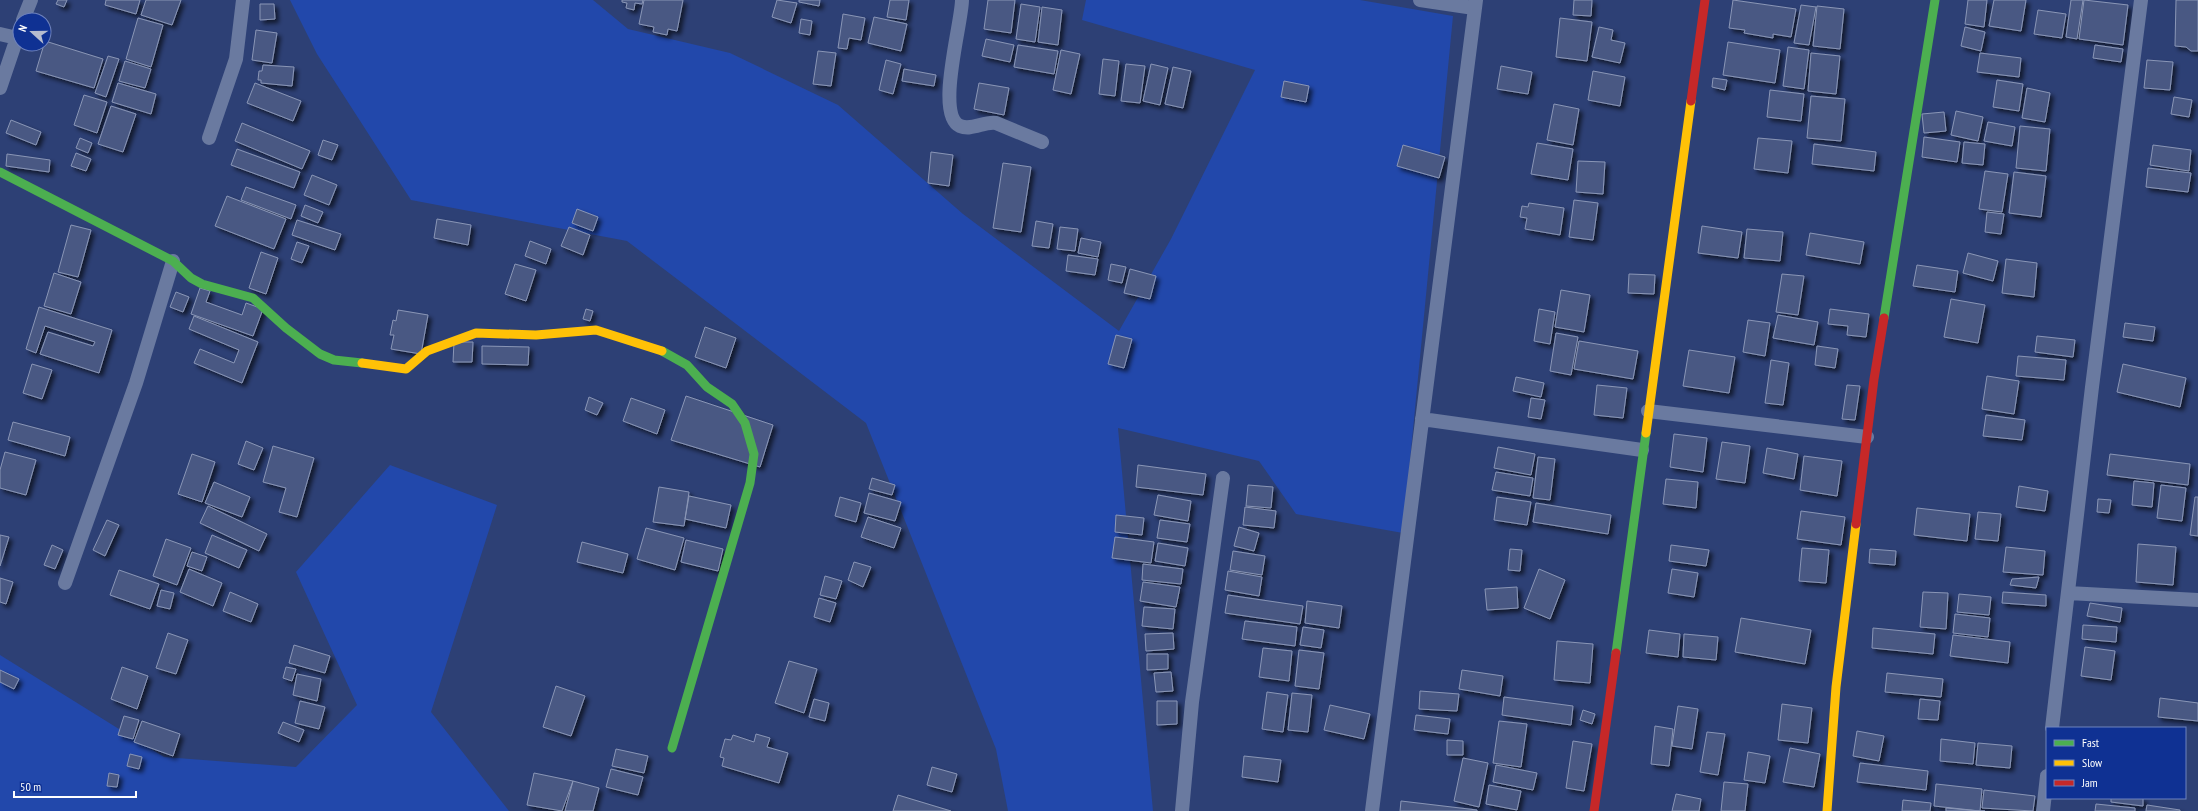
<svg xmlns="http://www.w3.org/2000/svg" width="2198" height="811" font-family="'PT Sans Narrow',sans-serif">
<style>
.green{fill:#2248ab}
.building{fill:#485883;stroke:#8a96b6;filter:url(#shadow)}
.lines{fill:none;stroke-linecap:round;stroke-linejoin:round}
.street{stroke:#6a7aa0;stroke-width:14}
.fast{stroke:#4caf50;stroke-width:9}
.slow{stroke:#ffc107;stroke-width:9}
.jam{stroke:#c62828;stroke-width:9}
</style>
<defs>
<filter id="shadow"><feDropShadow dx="3.5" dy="3.5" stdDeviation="2" flood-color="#0009"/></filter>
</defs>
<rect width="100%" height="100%" fill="#2d4075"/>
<!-- green -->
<path class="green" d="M290,0H593L628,29L730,53L838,105L963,214L1119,331L1171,239L1255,70L1082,20L1086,0H1360L1453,16L1403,533L1296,514L1259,461L1118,428L1153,811H1008L996,749L866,423L627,241L411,200L317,54Z
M390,465L497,505L431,712L509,811H0V655L164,757L296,767L357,705L296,572Z"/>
<!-- building -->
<path class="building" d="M58,0H67L64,7L56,4Z
M106,0H140L136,14L105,5Z
M146,0H181L172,25L141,15Z
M622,0H643L642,4L635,3L634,10L626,8L627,3L622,2Z
M644,0H683L677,31L668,29L667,35L653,32L654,27L639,24Z
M777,0L797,3L791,23L772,17Z
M799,0H820L819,6L799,2Z
M890,0H909L906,20L887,17Z
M988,0H1015L1011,33L984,29Z
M1574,0H1592L1591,16L1573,15Z
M1733,0L1796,9L1791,37L1773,34V38L1744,33L1745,30L1729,28Z
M1968,0H1987L1984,27L1965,24Z
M1994,0H2026L2021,31L1989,26Z
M2071,0H2083L2077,39L2066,37Z
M2084,0L2128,5L2123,45L2079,39Z
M2176,0H2198V51H2191L2186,47L2175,46Z
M260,4H274L275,19L260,20Z
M1021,4L1040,7L1035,42L1016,39Z
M1801,5L1816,7L1809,45L1794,43Z
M1817,6L1844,9L1840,49L1813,46Z
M1042,7L1062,10L1058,45L1038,42Z
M2038,10L2066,14L2062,38L2034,34Z
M843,14L865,18L861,40L849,38L847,49L838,48Z
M874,17L907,24L901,51L868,43Z
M138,18L163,25L151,67L126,59Z
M1560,18L1592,22L1587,61L1556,57Z
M801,19L812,21L810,35L799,33Z
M1599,27L1613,30L1611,40L1625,43L1620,63L1592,57Z
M1965,27L1985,32L1981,51L1961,46Z
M256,30L277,33L272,63L252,60Z
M986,39L1014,45L1010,62L982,56Z
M45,41L103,59L94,88L36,71Z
M1728,42L1780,50L1775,83L1723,75Z
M1018,45L1058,51L1054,74L1014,67Z
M2095,45L2123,49L2121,62L2093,58Z
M1788,47L1809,50L1804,89L1783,86Z
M1061,50L1080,54L1071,94L1053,90Z
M818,51L836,53L831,86L813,84Z
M1811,53L1840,56L1836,94L1808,91Z
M1980,53L2021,58L2019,77L1977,72Z
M108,56L119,59L106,97L95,93Z
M1103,59L1119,61L1115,96L1099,94Z
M886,60L901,64L893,94L879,90Z
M2147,60L2173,62L2170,90L2144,88Z
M125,61L151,69L145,88L119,81Z
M1126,64L1145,66L1140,103L1121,101Z
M1151,64L1168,68L1160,105L1143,101Z
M263,65L294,67L292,86L261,83V80H258L259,71H262Z
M1501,66L1532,72L1528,94L1497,89Z
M1173,67L1191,71L1183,108L1165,104Z
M904,69L936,75L934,86L902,81Z
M1593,71L1625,77L1620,106L1588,100Z
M1713,78L1727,80L1725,90L1712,87Z
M1997,80L2023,84L2019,111L1993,107Z
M1284,81L1309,86L1306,102L1281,97Z
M118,83L156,94L151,114L112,102Z
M255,83L301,101L293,121L247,103Z
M979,83L1009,88L1004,115L974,109Z
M2027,88L2050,93L2045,122L2022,118Z
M1770,90L1804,94L1801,121L1767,117Z
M84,95L107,102L97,133L74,125Z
M1811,96L1845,99L1841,141L1807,138Z
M2174,97L2192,100L2189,117L2171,114Z
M1554,104L1579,109L1573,145L1547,140Z
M111,106L136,114L123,152L98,144Z
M1956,111L1983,117L1978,141L1951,135Z
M1944,112L1946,131L1924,133L1922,114Z
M11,120L41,132L36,145L6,133Z
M1988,122L2015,127L2012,146L1984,141Z
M242,123L310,151L302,169L235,141Z
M2020,126L2050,129L2046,171L2016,168Z
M1924,137L1960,142L1957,162L1922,157Z
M80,138L92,143L88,153L76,148Z
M1758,138L1792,141L1788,173L1754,169Z
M323,140L338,145L332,160L318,155Z
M1964,142L1985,144L1983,165L1962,163Z
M1537,143L1573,149L1568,180L1531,174Z
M1814,144L1876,152L1874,171L1812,164Z
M1403,145L1445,157L1439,178L1397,166Z
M2153,145L2191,150L2189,171L2150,165Z
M237,149L300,172L294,188L231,165Z
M931,152L953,155L949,186L928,183Z
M76,153L91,159L86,171L71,166Z
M7,154L50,160L49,172L6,166Z
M1578,161L1605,162L1603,194L1576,192Z
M1003,163L1031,167L1021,232L993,228Z
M2148,168L2191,173L2188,192L2146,187Z
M1985,171L2008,174L2002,212L1979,209Z
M2014,172L2046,176L2041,217L2009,213Z
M312,175L337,185L329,205L304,195Z
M246,187L296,205L291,219L241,200Z
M227,196L286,219L274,249L215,226Z
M1574,200L1598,203L1593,240L1569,237Z
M1529,203L1564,208L1560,235L1525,229L1527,218L1520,217L1522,206L1528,207Z
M305,205L323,212L318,223L301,216Z
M577,209L598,217L593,231L572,223Z
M1987,212L2004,214L2001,234L1985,232Z
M437,219L471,225L468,245L434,238Z
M297,220L341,234L335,250L292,235Z
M1036,221L1053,224L1049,248L1032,246Z
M71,225L91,230L78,277L58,272Z
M1702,226L1742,232L1738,258L1698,253Z
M569,227L590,235L583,255L561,246Z
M1060,227L1078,229L1075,251L1057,249Z
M1747,229L1783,232L1780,261L1744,258Z
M1810,233L1864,242L1860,264L1806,255Z
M1081,238L1101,242L1098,257L1078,253Z
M530,241L551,249L546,264L525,256Z
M297,242L309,246L302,263L291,259Z
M261,252L278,258L266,294L249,288Z
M1968,253L1998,261L1993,281L1963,273Z
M1068,255L1098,259L1095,275L1066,271Z
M2006,259L2037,263L2034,297L2002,293Z
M515,264L536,270L526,301L505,294Z
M1111,264L1126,267L1122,283L1108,280Z
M1917,265L1958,271L1955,292L1913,286Z
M1130,269L1156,276L1150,299L1124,293Z
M54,273L81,282L71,314L44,306Z
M1629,274L1655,275L1654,294L1628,293Z
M1782,274L1804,276L1798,315L1776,312Z
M200,288L210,291L206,302L242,315L246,303L263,309L253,336L191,314Z
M1561,290L1590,295L1584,332L1555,327Z
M176,292L189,297L183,312L170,307Z
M1951,299L1985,305L1978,343L1944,337Z
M39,307L112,330L99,373L40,354L48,332L93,346L95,342L45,326L36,353L26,349Z
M586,309L593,311L590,321L583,319Z
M1539,309L1555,312L1550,344L1534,341Z
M1830,309L1869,314L1866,337L1847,335L1848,326L1828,324Z
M398,310L428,315L421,354L391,349L394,335H390L393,320L396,321Z
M1778,315L1818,322L1814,345L1773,338Z
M194,316L258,342L242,383L194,363L200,349L234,363L239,350L189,329Z
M1748,320L1770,323L1765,356L1743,352Z
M2125,323L2155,327L2153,341L2123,337Z
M705,327L736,338L726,368L695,357Z
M1556,333L1578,337L1571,375L1550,371Z
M1116,335L1132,339L1124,368L1108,364Z
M2037,336L2075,340L2073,357L2035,352Z
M1579,341L1638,351L1633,379L1574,369Z
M454,342H473L472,362H453Z
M482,346L529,347L528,365L482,364Z
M1817,346L1838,349L1835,368L1815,365Z
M1689,350L1735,357L1729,393L1683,386Z
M2018,356L2066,360L2064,380L2016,376Z
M1771,360L1789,363L1783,405L1765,403Z
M32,364L52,370L42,399L23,393Z
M2123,364L2186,378L2180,407L2117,392Z
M1987,376L2019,381L2014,414L1982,409Z
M1516,377L1544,383L1541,397L1513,391Z
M1597,385L1627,388L1623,418L1594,415Z
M1847,385L1860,386L1855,420L1842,419Z
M686,396L773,425L760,467L671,440Z
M589,397L603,403L597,415L585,410Z
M631,398L665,410L657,434L623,421Z
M1531,398L1545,400L1541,419L1528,417Z
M1986,415L2025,420L2022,440L1983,436Z
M13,422L70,437L65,456L8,440Z
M1674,434L1707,438L1703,472L1670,467Z
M246,441L263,448L254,470L238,464Z
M1722,442L1750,446L1745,483L1716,479Z
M273,446L314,458L297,517L279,512L286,488L263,482Z
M1498,447L1535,454L1531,475L1494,468Z
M1767,448L1798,454L1794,479L1763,473Z
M5,452L36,460L26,495L0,488V470Z
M192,454L215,462L202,502L178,494Z
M2110,454L2190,464L2188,485L2107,475Z
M1804,456L1842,461L1837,496L1800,490Z
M1538,457L1555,459L1550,500L1533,498Z
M1138,465L1206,474L1203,495L1136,487Z
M1496,472L1533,478L1530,496L1492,490Z
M872,478L895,485L892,495L869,489Z
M1666,479L1698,482L1696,508L1663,504Z
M2134,481L2154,483L2152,507L2132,505Z
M214,482L250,497L242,517L205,503Z
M1248,485L1273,487L1271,508L1246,506Z
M2161,485L2186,488L2182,521L2157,518Z
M2019,486L2048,491L2045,511L2016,507Z
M659,487L689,492L684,526L653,522Z
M869,493L901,502L895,521L864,513Z
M1158,495L1191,501L1188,521L1154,515Z
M689,496L731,505L726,528L685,519Z
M840,497L861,503L856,522L835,516Z
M1497,497L1531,502L1527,525L1494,520Z
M2195,497H2198V536L2190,535Z
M2098,499L2111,500L2109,513L2097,512Z
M1536,503L1611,515L1608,534L1533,522Z
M208,506L267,534L259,551L200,523Z
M1245,507L1276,511L1274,528L1243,525Z
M1917,508L1970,514L1967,541L1914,535Z
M1801,511L1845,517L1841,545L1797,539Z
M1978,512L2001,514L1998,541L1975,539Z
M1116,515L1144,518L1142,535L1115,532Z
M868,517L901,528L894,548L861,537Z
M107,520L119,525L105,556L93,550Z
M1160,520L1190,524L1187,542L1157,538Z
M1239,527L1259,533L1254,551L1234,546Z
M646,528L684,538L675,570L637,559Z
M0,535L9,537L0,566Z
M212,535L247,550L239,568L205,553Z
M1115,537L1154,542L1151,563L1112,558Z
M166,539L191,548L177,585L153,576Z
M686,540L723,549L718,571L681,562Z
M582,542L628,554L623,573L577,562Z
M1158,543L1188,548L1185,566L1155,561Z
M2138,544L2176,547L2173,585L2136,582Z
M52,545L63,550L55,569L44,565Z
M1671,545L1709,550L1706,566L1669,561Z
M2006,547L2045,551L2043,575L2003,572Z
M1802,548L1829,550L1826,583L1799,581Z
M1510,549L1522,550L1520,571L1508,570Z
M1870,549L1896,551L1895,565L1869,563Z
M1233,551L1265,556L1262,575L1230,570Z
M192,552L207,557L202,571L187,566Z
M854,562L871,567L863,587L848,580Z
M1143,564L1183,569L1181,584L1142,580Z
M189,569L222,583L213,606L180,592Z
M1539,569L1565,580L1550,619L1524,608Z
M1672,569L1698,573L1694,597L1668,593Z
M119,570L159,584L150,609L110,595Z
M1228,571L1262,577L1259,596L1225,590Z
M825,576L842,581L836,599L820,595Z
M2039,577L2036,588L2010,585L2012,579Z
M0,578L13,582L6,604L0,602Z
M1143,582L1180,587L1176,607L1140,601Z
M1517,587L1518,608L1487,610L1485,589Z
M161,590L174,593L170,609L157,606Z
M230,592L258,604L251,622L223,611Z
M1923,592L1948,593L1946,629L1920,627Z
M2003,592L2046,595V606L2002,603Z
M1959,594L1991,597L1989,615L1957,612Z
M1228,595L1303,606L1300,624L1225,613Z
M819,598L836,603L830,622L814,617Z
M1307,601L1342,606L1339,628L1305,623Z
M2090,603L2122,608L2120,622L2087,616Z
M1144,607L1175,609L1173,629L1142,626Z
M1955,614L1990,618L1988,637L1953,633Z
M1741,618L1811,630L1805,664L1735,652Z
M1245,621L1297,627L1295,646L1242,639Z
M2083,625L2117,627L2116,642L2082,639Z
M1303,627L1324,630L1321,648L1300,645Z
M1873,628L1935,634L1933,654L1872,648Z
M1649,630L1680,634L1678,657L1646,653Z
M168,633L188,640L176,674L156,668Z
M1173,633L1174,649L1146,651L1145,634Z
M1684,634L1718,637L1716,660L1683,657Z
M1953,635L2010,642L2008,663L1950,656Z
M1557,641L1593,644L1590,683L1554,680Z
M294,645L330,656L325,673L289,663Z
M2085,647L2115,651L2111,680L2081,676Z
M1263,648L1292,651L1289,681L1259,677Z
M1299,650L1324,653L1319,689L1295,686Z
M1147,654H1168V669L1147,670Z
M789,661L817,669L804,713L775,703Z
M122,667L148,676L137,709L111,699Z
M286,667L296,669L292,681L283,678Z
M0,670L19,679L14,689L0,682Z
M1462,670L1503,676L1500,696L1459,689Z
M1171,672L1173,691L1156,692L1154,673Z
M1887,673L1943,679L1941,697L1885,692Z
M297,674L321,679L317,701L293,695Z
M556,686L585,696L571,736L543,727Z
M1420,691L1459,694L1457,711L1419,709Z
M1267,692L1288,695L1283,732L1262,729Z
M1292,693L1312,695L1308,732L1288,730Z
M1504,697L1573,706L1571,725L1502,715Z
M2160,698L2198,703V721L2158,717Z
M814,699L829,703L825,721L809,717Z
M1920,699L1940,701L1938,720L1918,719Z
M300,701L325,707L319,729L295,723Z
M1157,701H1177V724L1157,725Z
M1782,704L1812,708L1808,743L1778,740Z
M1330,705L1370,714L1364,739L1324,730Z
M1678,706L1698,709L1692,749L1672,746Z
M1583,710L1595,714L1592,724L1580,720Z
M1416,715L1450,719L1448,734L1414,730Z
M124,716L139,720L133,739L118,735Z
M142,721L180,734L173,756L134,742Z
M1499,721L1527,724L1521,767L1493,763Z
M283,722L304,730L299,742L278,733Z
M1655,726L1673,729L1669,766L1651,764Z
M1857,731L1884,736L1879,761L1853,756Z
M1707,732L1725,734L1718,775L1700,772Z
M756,734L770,738L767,747L788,753L779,783L722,766L724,758L720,757L725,739L731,740L733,735L754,742Z
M1941,739L1975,743L1973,764L1940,761Z
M1447,740L1463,741V755H1447Z
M1573,741L1592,744L1584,791L1566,788Z
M1978,743L2012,746L2010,768L1976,765Z
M1790,748L1820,754L1814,787L1783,782Z
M616,749L648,756L644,773L612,766Z
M1748,752L1770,756L1765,783L1744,780Z
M130,754L142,757L139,769L127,766Z
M1244,756L1281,760L1278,782L1242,777Z
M1463,758L1488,763L1479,807L1454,801Z
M1860,763L1928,771L1926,790L1857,782Z
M1496,765L1537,773L1533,790L1493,782Z
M932,767L957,774L952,792L927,785Z
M611,769L643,777L638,795L606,787Z
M109,773L119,775L117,787L107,786Z
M534,773L573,781L562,811L527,805Z
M573,781L599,788L593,811H565Z
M1724,782L1748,784L1745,811H1721Z
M1936,784L1982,789L1980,811L1934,806Z
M1489,785L1521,791L1517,810L1486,804Z
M1984,790L2035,796L2033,811L1982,808Z
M1676,794L1701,799L1699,811H1672Z
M898,795L951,811H893Z
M2111,798H2143V806L2111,802Z
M1903,800L1931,803L1930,811H1902Z
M1401,801L1477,810V811H1400Z
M2096,804L2135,808V811H2095Z
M2147,805L2180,810V811H2146Z
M1946,808L1980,811H1985H1946Z"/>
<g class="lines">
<!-- street -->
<path class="street" d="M962,0C962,23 935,115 960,126C972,131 984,121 996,123L1042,142
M1420,0L1474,8
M23,20L31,0
M0,34L17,38
M0,88L20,29
M209,138L236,59L243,0
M1648,411L1867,437
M1422,419L1642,450
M65,583L136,383L173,261
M2068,593L2198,600
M2052,728L2092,387L2141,0
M1182,811L1192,702L1223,478
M1372,811L1476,0
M2043,811L2047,776"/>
<!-- fast -->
<path class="fast" d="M0,172L173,261L191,278L202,284L253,298L286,328L320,354L334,360L362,363
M1884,318L1935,0
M662,351L687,365L707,387L732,404L745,423L754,454L750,483L672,748
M1616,653L1646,433"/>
<!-- slow -->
<path class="slow" d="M362,363L406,369L427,351L476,333L536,335L596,330L662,351
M1646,433L1691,101
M1827,811L1836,687L1856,524"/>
<!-- jam -->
<path class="jam" d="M1691,101L1705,0
M1856,524L1874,379L1884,318
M1594,811L1616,653"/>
</g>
<!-- legend -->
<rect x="2046" y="727" width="140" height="72" fill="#0f3193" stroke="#6f83be"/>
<rect x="2054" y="740" width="20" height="6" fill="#4caf50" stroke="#6f83be"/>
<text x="2082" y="747" font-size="12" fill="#ffffff">Fast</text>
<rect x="2054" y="760" width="20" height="6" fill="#ffc107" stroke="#6f83be"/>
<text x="2082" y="767" font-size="12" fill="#ffffff">Slow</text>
<rect x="2054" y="780" width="20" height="6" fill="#c62828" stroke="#6f83be"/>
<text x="2082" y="787" font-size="12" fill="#ffffff">Jam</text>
<!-- north arrow -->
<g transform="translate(32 32) rotate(291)"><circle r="19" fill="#0f3193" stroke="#6f83be"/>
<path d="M0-3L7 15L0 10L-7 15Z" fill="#b6bccf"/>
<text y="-6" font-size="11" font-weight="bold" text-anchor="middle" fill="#ffffff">N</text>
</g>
<!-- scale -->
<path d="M14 791v6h122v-6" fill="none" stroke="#ffffff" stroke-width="2"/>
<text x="20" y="791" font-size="12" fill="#ffffff" stroke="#0f3193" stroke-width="3" paint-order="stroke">50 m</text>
</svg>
